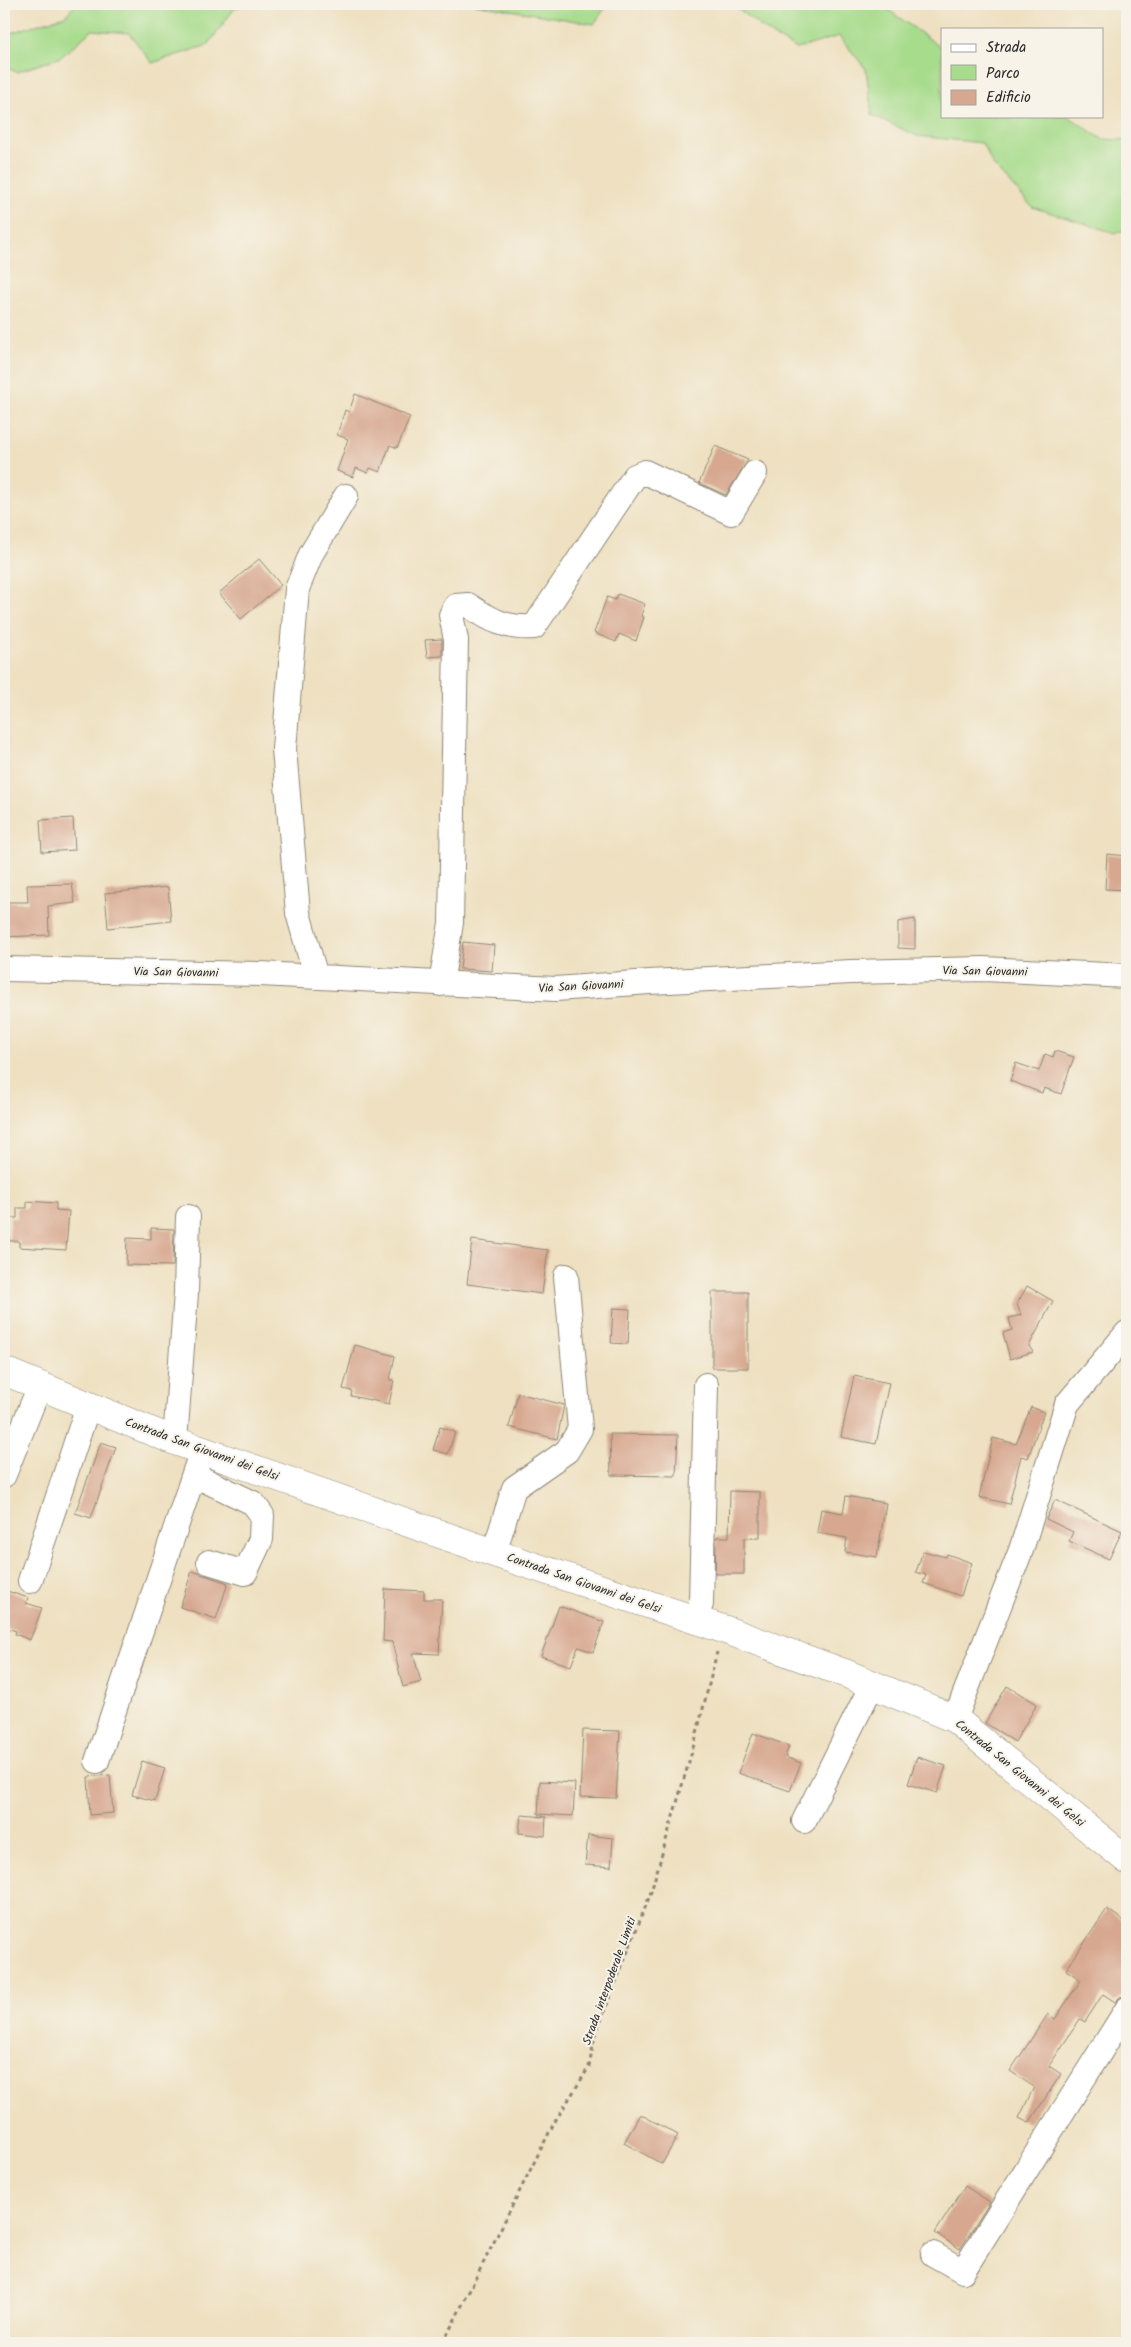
<svg xmlns="http://www.w3.org/2000/svg" width="1131" height="2347" font-family="Kalam,sans-serif">
<style>
.green{fill:#a7dc8c;stroke:#69845c}
.building{fill:#d7a78f}
.lines{fill:none;stroke-linecap:round;stroke-linejoin:round}
.minor-casing{stroke:#8c8676;stroke-width:26}
.major-casing{stroke:#8c8676;stroke-width:29}
.path{stroke:#8c8676;stroke-width:3;stroke-dasharray:4 4;stroke-linecap:butt}
.minor{stroke:#fff;stroke-width:24}
.major{stroke:#fff;stroke-width:28}
.labels{text-anchor:middle;stroke-width:4;stroke-linejoin:round;paint-order:stroke}
.street-label{font-size:12px;fill:#2b2b2b;stroke:#f7f3e8}
</style>
<rect width="100%" height="100%" fill="#f7f3e8"/>
<filter id="ink" filterUnits="userSpaceOnUse"><feTurbulence type="fractalNoise" baseFrequency=".02" numOctaves="2"/><feDisplacementMap in="SourceGraphic" scale="10" xChannelSelector="R" yChannelSelector="G"/><feConvolveMatrix kernelMatrix="1 2 1 2 8 2 1 2 1" color-interpolation-filters="sRGB"/></filter>
<filter id="wash" filterUnits="userSpaceOnUse"><feTurbulence type="fractalNoise" baseFrequency=".0096" numOctaves="4" result="noise"/><feDisplacementMap in="SourceGraphic" scale="20" xChannelSelector="R" yChannelSelector="G"/><feGaussianBlur stdDeviation="1.12" result="paint"/><feColorMatrix in="noise" values="0 0 0 0 0 0 0 0 0 0 0 0 0 0 0 0 0 1.4 0 .05"/><feComposite in="paint" operator="in"/></filter>
<g filter="url(#wash)">
<rect width="100%" height="100%" fill="#eee0c0"/>
<!-- green -->
<path class="green" d="M76,4H245L234,9L208,45L152,63L129,33L92,30L61,57L17,72L4,67V35L65,16Z
M474,4H608L594,24Z
M731,4H880L942,48V116H1068L1102,139L1127,140V231L1115,233L1032,207L993,165L982,143L917,136L872,115L866,69L839,36L797,49L773,36Z"/>
<g id="blocks">
<!-- building -->
<path class="building" d="M355,394L410,417L397,448L390,445L380,472L370,468L368,473L356,468L353,477L337,471L348,439L337,435L345,410L349,412Z
M715,446L748,460L726,495L699,483Z
M259,559L281,585L241,619L219,593Z
M618,594L645,604L641,616L644,617L636,641L619,634L616,642L594,633L607,597L615,600Z
M442,639V656L427,657L425,640Z
M73,818L75,850L42,852L40,820Z
M1107,854L1127,856V890L1105,889Z
M72,884L75,903L48,906L49,935L4,937V902H28L27,885Z
M168,887L171,921L108,928L105,893Z
M915,919V949L898,948V922Z
M463,942L494,945L492,971L460,969Z
M1055,1051L1074,1057L1061,1094L1044,1088L1042,1093L1010,1081L1016,1063L1039,1071L1045,1054L1053,1057Z
M27,1201L56,1203V1210L69,1211L66,1250L19,1247V1241H9L10,1218H17V1208H27Z
M151,1228L174,1229L173,1266L126,1265L127,1238L151,1239Z
M472,1240L548,1250L542,1294L467,1284Z
M1027,1286L1053,1301L1029,1346L1033,1352L1010,1359L1003,1333L1012,1330L1009,1318L1021,1315L1017,1304Z
M712,1292H748V1368H712Z
M613,1308L630,1309L628,1344L611,1343Z
M355,1345L395,1356L390,1380H394L389,1404L351,1396L352,1391L343,1389Z
M854,1376L889,1383L876,1444L841,1437Z
M518,1393L564,1405L557,1439L509,1427Z
M1031,1407L1044,1412L1028,1458L1021,1456L1009,1504L979,1497L993,1438L1016,1444Z
M440,1427L455,1432L448,1454L433,1450Z
M610,1434L678,1435L676,1476L611,1475Z
M101,1442L116,1447L91,1518L75,1513Z
M730,1491L760,1492V1538H744V1574H715L716,1537H729Z
M846,1496L886,1503L877,1557L845,1552L847,1538L817,1533L821,1509L843,1513Z
M1055,1500L1122,1531L1109,1559L1069,1541L1073,1532L1046,1519Z
M923,1551L946,1557L947,1554L972,1563L961,1596L923,1583L926,1575L916,1572Z
M192,1571L228,1583L216,1619L180,1607Z
M385,1589L424,1591V1599H442L439,1654L413,1653L421,1682L403,1687L392,1642L383,1641Z
M7,1591L28,1598L26,1603L42,1608L30,1640L15,1634L16,1631L4,1627V1600Z
M559,1606L604,1622L593,1652L578,1647L571,1666L541,1656Z
M1007,1686L1037,1704L1015,1742L985,1723Z
M583,1730L620,1731L616,1798L580,1797Z
M753,1733L789,1746L785,1757L801,1763L790,1791L738,1773Z
M917,1757L946,1766L937,1793L908,1784Z
M142,1761L165,1768L155,1801L132,1795Z
M110,1775L113,1813L90,1815L88,1777Z
M540,1781L575,1783L573,1816L538,1814Z
M521,1815L546,1817L545,1836L519,1833Z
M588,1835L613,1838L611,1867L585,1865Z
M1107,1909L1127,1923V1995L1120,1997L1115,2002L1103,1994L1085,2022L1080,2019L1049,2066L1061,2074L1029,2123L1019,2118L1034,2087L1010,2071L1048,2014L1055,2019L1081,1980L1066,1970Z
M640,2114L678,2135L662,2164L624,2143Z
M965,2186L990,2202L960,2249L935,2233Z"/>
</g>
</g>
<g filter="url(#ink)">
<use href="#blocks" fill-opacity="0" stroke="#8c8676" stroke-width="1"/>
<g class="lines">
<!-- minor casing -->
<g class="minor-casing">
<path id="minor" d="M4,969L260,974L556,989L649,982L851,972L984,969L1127,976
M316,977L298,913L284,749L297,589L311,554L346,496
M441,984L451,923L456,640L451,615L456,606L468,605C490,620 507,629 534,627L635,476L645,472L731,513L755,473
M175,1441L186,1293L188,1217
M4,1475L40,1385
M194,1475L253,1503L262,1515L261,1539L245,1573L209,1562
M494,1553L514,1488L567,1451L580,1429L566,1276
M30,1581L88,1406
M694,1620L701,1604L706,1385
M955,1719L1021,1550L1067,1404L1127,1333
M97,1761L202,1450
M804,1821L872,1685
M933,2254L963,2271L1127,2009"/>
</g>
<!-- major casing -->
<g class="major-casing">
<path id="major" d="M4,1371L175,1441L494,1553L723,1629L847,1674L955,1719L1127,1860"/>
</g>
<!-- path -->
<path class="path" d="M443,2343L554,2123L589,2067L595,2035L650,1895L695,1741L717,1652"/>
<!-- minor -->
<use href="#minor" class="minor"/>
<!-- major -->
<use href="#major" class="major"/>
</g>
</g>
<g class="labels">
<!-- street labels -->
<g class="street-label">
<text transform="translate(985 971) rotate(1)" y="4">Via San Giovanni</text>
<text transform="translate(176 972) rotate(1)" y="4">Via San Giovanni</text>
<text transform="translate(581 986) rotate(-3)" y="4">Via San Giovanni</text>
<text transform="translate(202 1449) rotate(20)" y="4">Contrada San Giovanni dei Gelsi</text>
<text transform="translate(584 1583) rotate(19)" y="4">Contrada San Giovanni dei Gelsi</text>
<text transform="translate(1020 1773) rotate(39)" y="4">Contrada San Giovanni dei Gelsi</text>
<text transform="translate(609 1981) rotate(-70)" y="4">Strada interpoderale Limiti</text>
</g>
</g>
<!-- margin -->
<rect width="1131" height="2347" fill="none" stroke="#f7f3e8" stroke-width="20"/>
<!-- legend -->
<rect x="941" y="28" width="162" height="90" fill="#f7f3e8" stroke="#a5a39c"/>
<rect x="951" y="44" width="25" height="8" fill="#ffffff" stroke="#a5a39c"/>
<text x="986" y="52" font-size="15" fill="#2b2b2b">Strada</text>
<rect x="951" y="65" width="25" height="15" fill="#a7dc8c" stroke="#a5a39c"/>
<text x="986" y="78" font-size="15" fill="#2b2b2b">Parco</text>
<rect x="951" y="90" width="25" height="15" fill="#d7a78f" stroke="#a5a39c"/>
<text x="986" y="102" font-size="15" fill="#2b2b2b">Edificio</text>
</svg>
